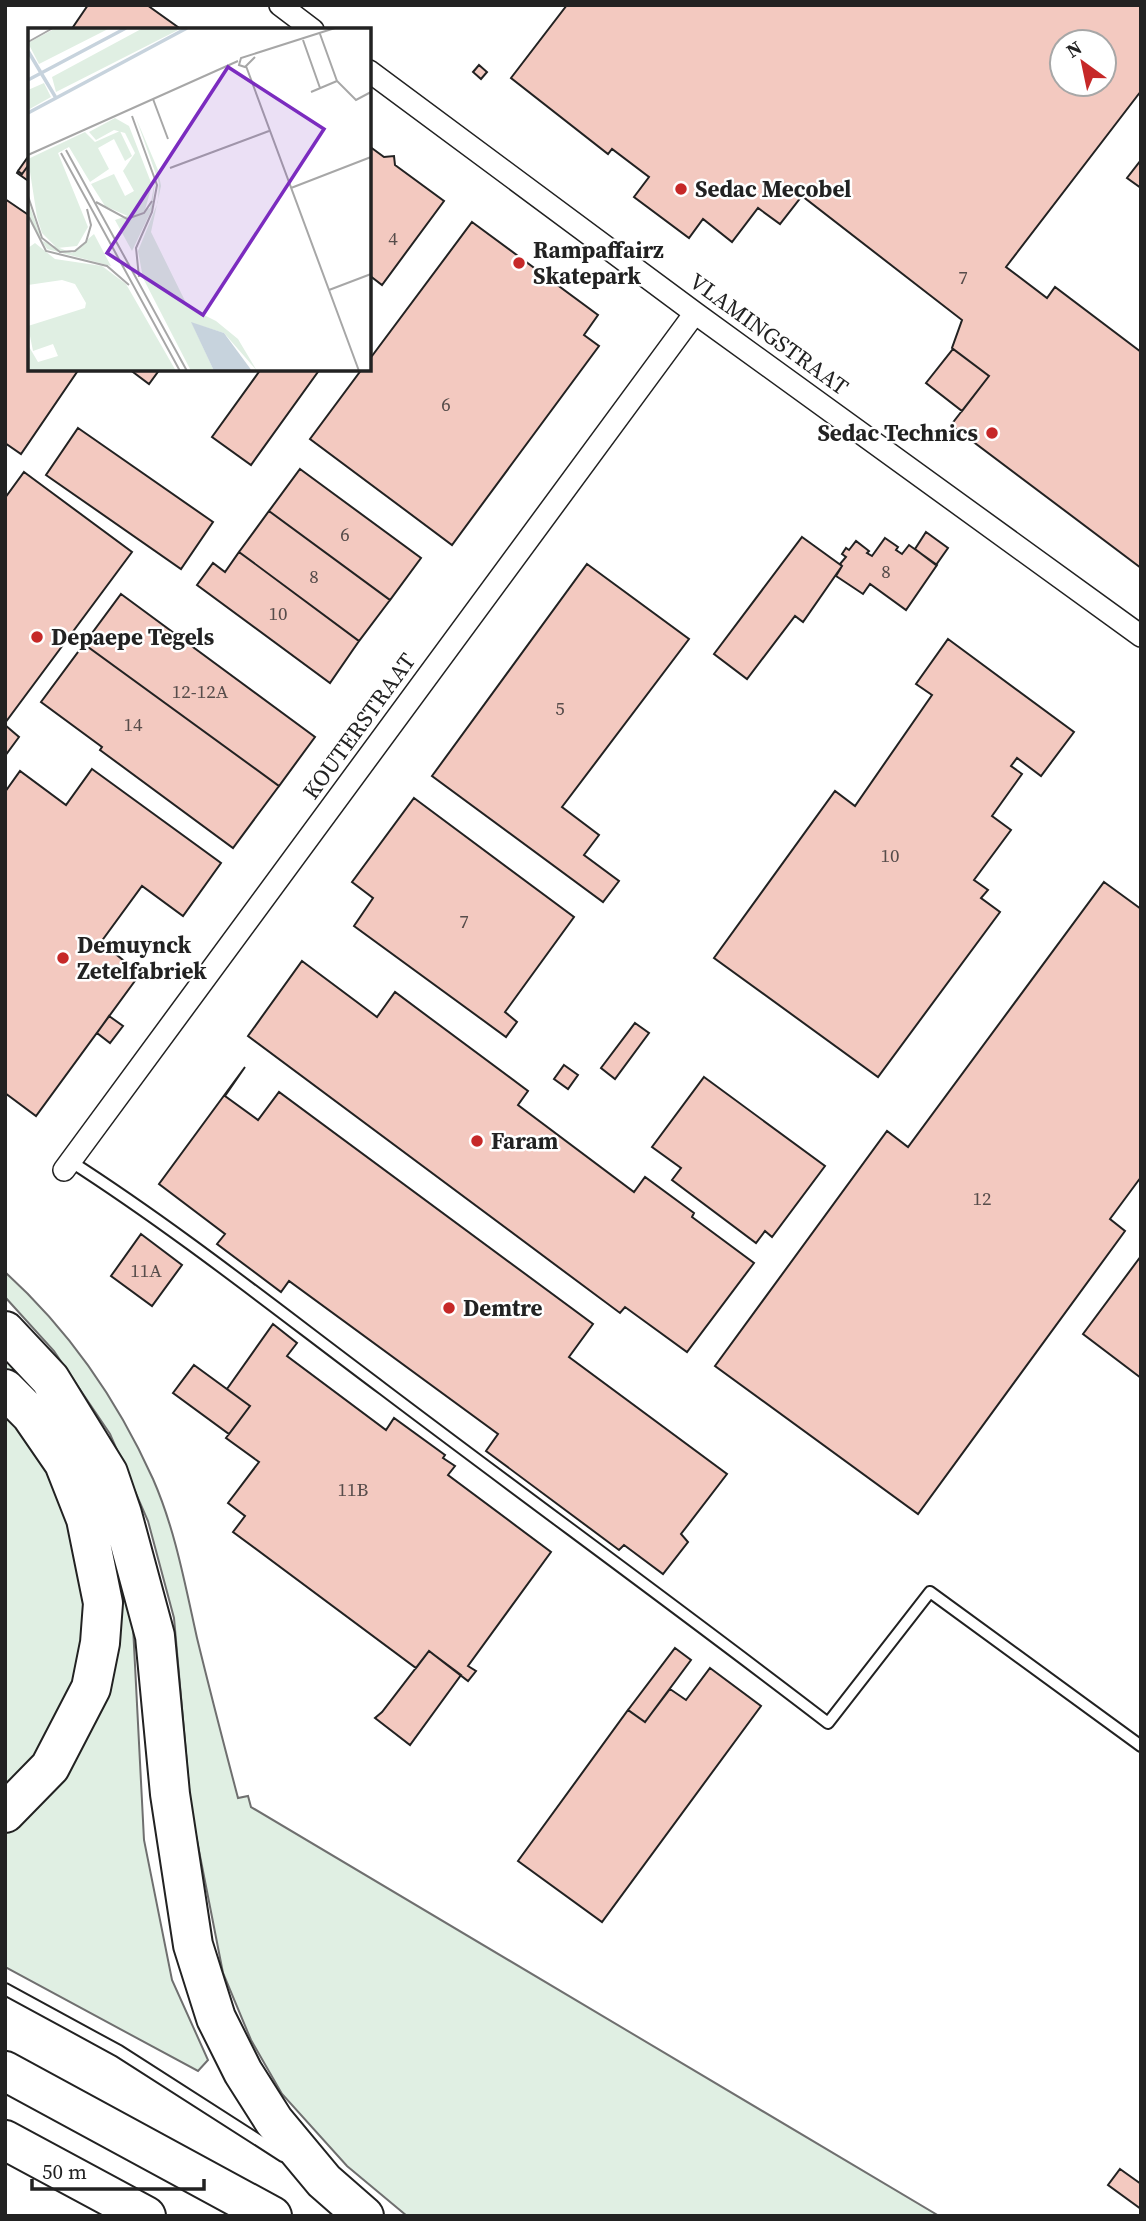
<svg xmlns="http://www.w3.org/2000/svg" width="1146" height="2221" font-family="'Source Serif 4',serif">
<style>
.green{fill:#e0efe3;stroke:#6f6f6f;stroke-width:2}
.building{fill:#f3c9c0;stroke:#222;stroke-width:2;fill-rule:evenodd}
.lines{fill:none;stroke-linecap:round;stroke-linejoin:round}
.lane-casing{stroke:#222;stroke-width:14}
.street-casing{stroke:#222;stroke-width:24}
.highway-casing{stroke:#222;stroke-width:42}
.lane{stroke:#fff;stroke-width:10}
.street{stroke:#fff;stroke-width:21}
.highway{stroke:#fff;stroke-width:38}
.poi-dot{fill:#c62828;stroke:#fff;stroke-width:2.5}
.labels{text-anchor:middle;stroke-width:5;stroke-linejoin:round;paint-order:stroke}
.number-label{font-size:19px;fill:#564c4a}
.poi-label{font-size:23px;font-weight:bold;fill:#222;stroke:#fff;text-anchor:start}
.street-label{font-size:23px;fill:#222;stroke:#fff}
.inset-river{fill:none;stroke:#c7d3dd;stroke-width:3.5}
.inset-road{fill:none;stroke:#a7a7a7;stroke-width:2}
.view{fill:#7b2cbf;fill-opacity:0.15;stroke:#7b2cbf;stroke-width:3.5}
.inset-edge{fill:none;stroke:#222;stroke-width:3.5}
</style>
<rect width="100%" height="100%" fill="#fff"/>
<!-- green -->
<path class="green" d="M5,1272C70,1331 117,1399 153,1479C175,1529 185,1584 197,1638C210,1691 224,1745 238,1798L248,1796L251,1807L939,2216H407L347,2166L282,2094L251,2040L223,1973L191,1810L174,1618L148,1521L110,1434L54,1351L5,1297Z
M5,1351L84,1455L132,1607L144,1840L172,1980L208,2060L198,2071L5,1967V1833L10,1830L110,1672L38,1407L5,1369Z
M5,1404L43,1457L77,1535L87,1601L83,1655L69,1704L38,1753L5,1788Z"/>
<!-- building -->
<path class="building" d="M88,5H147L182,30H71Z
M567,5H1141V91L1006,267L1047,298L1055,287L1141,352V568L951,425L989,376L952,348L962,320L802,196L780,224L758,208L732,242L703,219L689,238L634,197L649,177L612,149L608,154L511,78ZM1062,42H1104V84H1062Z
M479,65L487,72L481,79L473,72Z
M369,146L384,157L394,156L395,165L444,201L382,285L369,275Z
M30,154V163L22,174L18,171Z
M1141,160V188L1127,178Z
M30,163V182L17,173L18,171L22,174Z
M5,199L30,216V369H79L21,454L5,443Z
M472,222L598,315L584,335L599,346L452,545L310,439L362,369H369V360Z
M953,349L989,376L962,411L926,383Z
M129,369H160L149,384Z
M261,369H320L251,465L212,437Z
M78,428L213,522L181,569L46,475Z
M300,469L421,558L390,600L269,511Z
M24,472L132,552L5,723V498Z
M269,511L390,600L359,641L239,552Z
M926,532L948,548L936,565L915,549Z
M802,537L842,566L803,622L795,616L747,679L714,654Z
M885,538L898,547L896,550L902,554L909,545L937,565L906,610L870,584L863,594L836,576L842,566L840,564L846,557L842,554L846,548L849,550L856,541L869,551L867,553L872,556Z
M239,552L359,641L330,683L197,585L213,563L225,572Z
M587,564L689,639L562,807L599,835L584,855L619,881L603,902L432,776Z
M121,594L315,737L279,786L84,644Z
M948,639L1074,732L1041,776L1017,758L1011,766L1022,774L992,816L1011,830L974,880L988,890L981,898L1000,912L878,1077L714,958L835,791L855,806L932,695L916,684Z
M84,644L279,786L233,848L100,750L102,747L41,702Z
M5,725L19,737L5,756Z
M92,769L221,863L183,916L142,886L101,942L140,974L36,1116L5,1093V792L20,771L66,805Z
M414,798L574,917L505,1012L517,1022L506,1037L354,926L373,898L352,882Z
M1104,882L1141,909V1177L1110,1219L1125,1231L918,1514L715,1366L887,1131L908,1147Z
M302,961L377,1017L395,992L528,1091L518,1105L634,1192L645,1177L694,1213L692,1217L754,1263L687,1352L625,1307L620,1313L248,1036Z
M109,1016L123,1026L110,1043L97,1033Z
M635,1023L649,1033L615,1079L601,1068Z
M564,1065L578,1075L568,1089L554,1079Z
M245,1067L225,1096L258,1120L279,1092L593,1324L569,1357L727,1474L681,1534L688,1542L663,1574L624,1545L619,1550L486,1451L498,1434L289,1281L281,1292L217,1244L225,1234L159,1184Z
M704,1077L825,1166L772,1237L765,1231L756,1243L672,1180L681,1168L652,1147Z
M141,1234L182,1265L152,1306L111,1276Z
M1141,1256V1378L1083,1334Z
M273,1324L297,1343L287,1356L386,1430L394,1418L445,1455L443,1458L455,1466L448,1475L551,1552L468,1666L476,1671L468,1681L429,1651L416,1668L233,1532L245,1516L228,1503L259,1462L226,1438L250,1406L227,1389Z
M194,1365L250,1406L229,1434L173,1393Z
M675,1648L691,1660L645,1722L628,1710Z
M429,1651L461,1675L410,1745L375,1718L382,1712Z
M710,1668L761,1706L602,1922L518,1861L628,1710L645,1722L670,1689L686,1700Z
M1120,2169L1141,2184V2209L1108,2185Z"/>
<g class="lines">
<!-- lane casing -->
<g class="lane-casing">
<path id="lane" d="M70,1161C179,1231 280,1312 383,1389C531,1501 681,1610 828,1723L930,1592L1141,1746
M5,1989L119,2051L283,2156"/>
</g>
<!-- street casing -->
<g class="street-casing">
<path id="street" d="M280,5L313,30
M369,71L695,313L1141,636
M64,1170L695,313"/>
</g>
<!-- highway casing -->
<g class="highway-casing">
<path id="highway" d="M5,1331L50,1379L108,1473L122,1514L155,1636L170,1794L193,1945L216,2018L243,2072L274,2121L324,2181L364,2216
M5,1389L31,1415L64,1463L86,1519L103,1603L100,1643L91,1688L50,1767L5,1813
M5,2071L272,2216
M5,2140L146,2216"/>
</g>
<!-- lane -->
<use href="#lane" class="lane"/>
<!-- street -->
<use href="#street" class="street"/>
<!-- highway -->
<use href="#highway" class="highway"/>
</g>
<!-- markers -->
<g class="poi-dot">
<circle cx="681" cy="189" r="7"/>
<circle cx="519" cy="263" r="7"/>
<circle cx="992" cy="433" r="7"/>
<circle cx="37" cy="637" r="7"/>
<circle cx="63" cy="958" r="7"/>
<circle cx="477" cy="1141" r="7"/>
<circle cx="449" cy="1308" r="7"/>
</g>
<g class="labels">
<!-- number labels -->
<g class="number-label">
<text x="393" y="245">4</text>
<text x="963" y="284">7</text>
<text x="446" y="411">6</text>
<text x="345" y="541">6</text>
<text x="886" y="578">8</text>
<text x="314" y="583">8</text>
<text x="278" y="620">10</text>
<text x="200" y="698">12-12A</text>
<text x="560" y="715">5</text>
<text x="133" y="731">14</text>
<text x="890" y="862">10</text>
<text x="464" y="928">7</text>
<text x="982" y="1205">12</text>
<text x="146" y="1277">11A</text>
<text x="353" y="1496">11B</text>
</g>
<!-- poi labels -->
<g class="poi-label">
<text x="695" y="197">Sedac Mecobel</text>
<text x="533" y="258">Rampaffairz<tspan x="533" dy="26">Skatepark</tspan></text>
<text x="978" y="441" text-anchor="end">Sedac Technics</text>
<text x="51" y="645">Depaepe Tegels</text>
<text x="77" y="953">Demuynck<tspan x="77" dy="26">Zetelfabriek</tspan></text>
<text x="491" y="1149">Faram</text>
<text x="463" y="1316">Demtre</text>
</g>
<!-- street labels -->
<g class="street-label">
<text transform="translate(769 334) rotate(36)" y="8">VLAMINGSTRAAT</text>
<text transform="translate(359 726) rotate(-54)" y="8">KOUTERSTRAAT</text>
</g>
</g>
<!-- overview -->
<g transform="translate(28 28)">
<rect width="343" height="343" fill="#fff"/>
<path d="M28,0H82L11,36L0,15ZM115,0H154L28,64L24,49ZM16,55L23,69L0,82V62ZM87,90L101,98L124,157L117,182L102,189L77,178L63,156L86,146L97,168L106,163L95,143L107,125L97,105L86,102L68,112L61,104ZM108,90L130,142L133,158L123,204L160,279L188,293L210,311L229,343L196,305L164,295L186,343H163L115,250L110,223L130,174L131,155ZM92,103L104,128L97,133L86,111L70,120L81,141L62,154L41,119L30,125L60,199L49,218L29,220L14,205L9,189L0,131L57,104L67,114ZM127,152L124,181L104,223L87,192L122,180ZM0,173L14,213L44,225L66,206L83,238L19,221L3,196ZM7,215L27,231L74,238L98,256L148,343H0V317L10,334L30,328L25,316L5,323L0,298L57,280L58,275L47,256L34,252L0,257V220Z" fill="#e0efe3"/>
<path d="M163,294L196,305L224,343H186Z" fill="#c7d3dd"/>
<path class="inset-river" d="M0,23L28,70M0,52L98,0M0,85L159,0"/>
<path class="inset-road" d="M292,6L309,53L328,72L343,64M275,12L292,60M0,14L25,0M227,29L217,39L211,37L213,30L307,0M218,38L331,343M283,64L309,53M125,71L140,111M104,88L129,157L124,184L108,220L111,249M38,122L159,343M33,125L152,343M0,127L210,33M142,140L241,103M263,160L343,129M0,168L14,210L32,224L47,223L58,214L63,197L59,181M68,174L99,191L116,185L124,173M1,189L18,223L79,238L101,257M301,262L343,246"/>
<path class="view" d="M200,39L296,101L175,287L79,225Z"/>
<rect width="343" height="343" class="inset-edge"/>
</g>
<!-- border -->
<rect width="1146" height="2221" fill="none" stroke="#222222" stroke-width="14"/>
<!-- north arrow -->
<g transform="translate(1083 63) rotate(327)"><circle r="33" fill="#ffffff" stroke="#a7a7a7" stroke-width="2"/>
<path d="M0-5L12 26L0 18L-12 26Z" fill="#c62828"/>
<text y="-10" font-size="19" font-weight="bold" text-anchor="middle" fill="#222222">N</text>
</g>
<!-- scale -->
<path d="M32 2179v10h172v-10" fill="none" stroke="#222222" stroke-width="3.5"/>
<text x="42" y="2179" font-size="21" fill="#222222" stroke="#ffffff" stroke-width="5" paint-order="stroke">50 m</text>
</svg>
